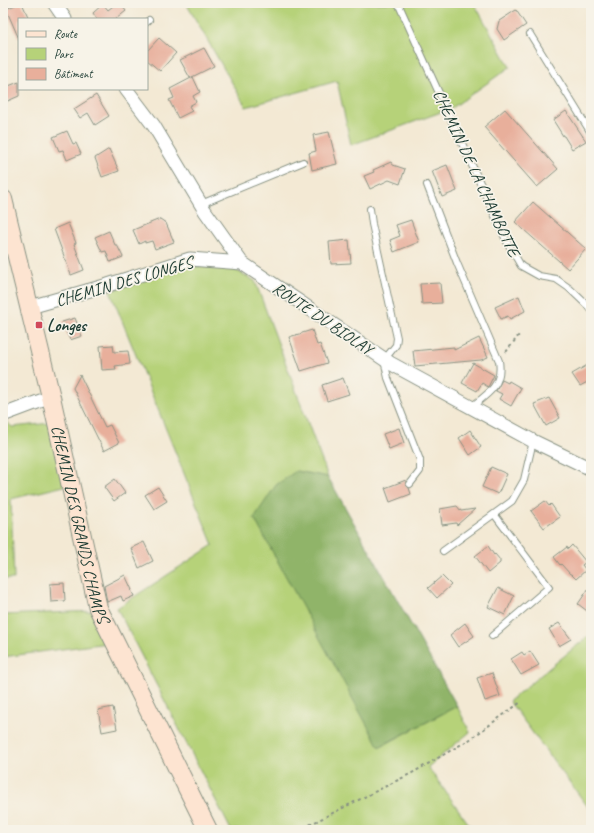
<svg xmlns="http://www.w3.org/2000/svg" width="594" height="833" font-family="Caveat,sans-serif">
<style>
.green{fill:#b6d279;stroke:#6a8856}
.forest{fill:#90b469;stroke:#58784e}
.building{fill:#e8af9b}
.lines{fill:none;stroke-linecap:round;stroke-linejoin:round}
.lane-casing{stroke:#899384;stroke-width:8}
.street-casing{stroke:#899384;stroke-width:15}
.secondary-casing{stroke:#899384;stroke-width:20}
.path{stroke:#899384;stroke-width:2;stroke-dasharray:3 3;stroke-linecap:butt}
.lane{stroke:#fff;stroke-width:6}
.street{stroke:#fff;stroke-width:13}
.secondary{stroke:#fde4d1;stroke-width:18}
.poi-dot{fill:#d1495b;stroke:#f7f3e8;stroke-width:1.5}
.labels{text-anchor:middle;stroke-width:3.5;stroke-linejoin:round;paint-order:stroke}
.street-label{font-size:17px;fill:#1f3d34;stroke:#f7f3e8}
.poi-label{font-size:17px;font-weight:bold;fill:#1f3d34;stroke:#f7f3e8;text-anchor:start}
</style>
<rect width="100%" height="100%" fill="#f7f3e8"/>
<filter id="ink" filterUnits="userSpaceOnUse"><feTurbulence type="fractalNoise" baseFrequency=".025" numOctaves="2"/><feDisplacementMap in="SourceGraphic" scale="8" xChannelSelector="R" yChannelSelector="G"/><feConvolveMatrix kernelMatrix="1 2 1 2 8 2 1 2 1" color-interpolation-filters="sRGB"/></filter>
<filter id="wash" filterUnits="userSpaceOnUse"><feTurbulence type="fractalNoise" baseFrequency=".012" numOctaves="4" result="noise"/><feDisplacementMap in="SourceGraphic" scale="16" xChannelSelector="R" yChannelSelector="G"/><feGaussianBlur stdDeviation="0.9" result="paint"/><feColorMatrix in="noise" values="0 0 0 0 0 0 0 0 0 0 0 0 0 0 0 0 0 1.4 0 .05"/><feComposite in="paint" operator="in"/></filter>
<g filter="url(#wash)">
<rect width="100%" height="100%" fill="#f3e9d4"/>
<!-- green -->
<path class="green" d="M186,3H474L510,67L452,108L351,145L337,81L246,107Z
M187,266L234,269L255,281L328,477L296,471L380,747L457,706L470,732L428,767L473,830H231L117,608L213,545L110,291Z
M5,420L12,427L51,423L64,486L11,499L14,579H3V421Z
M94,611L107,643L3,657V615Z
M591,634V811L509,701Z"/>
<!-- forest -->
<path class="forest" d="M296,471L328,477L457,706L379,747L254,518L276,485Z"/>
<g id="blocks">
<!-- building -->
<path class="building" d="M20,3H22L29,19H19V39L6,9Z
M117,3H120L126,11L116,19H97L93,13L103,4L108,10Z
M516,10L526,25L504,40L497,29L499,21Z
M159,38L176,53L160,71L147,60V51Z
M204,48L214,66L190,78L180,60Z
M193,77L200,92L193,96L196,102L189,106L192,111L178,118L169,100L174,98L170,89Z
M19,82V96L3,103V88Z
M96,95L109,116L95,125L88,113L80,118L74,109Z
M505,109L558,169L537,187L484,127Z
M566,111L586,141L572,149L564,136H563L553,120Z
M67,131L73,144L76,143L81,154L67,160L63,150L59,151L53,137Z
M329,132L337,164L312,170L309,153L316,151L313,135Z
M109,149L119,171L102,177L95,158Z
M391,162L393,165L405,169L400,184L389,180L370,189L364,176L374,172L373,170Z
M447,165L457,191L442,197L432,171Z
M533,202L586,249L568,269L515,222Z
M160,219L166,223L174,242L155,249L152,241L145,243V241L139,244L133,230Z
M411,220L419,242L394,252L390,240L400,236L396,225Z
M68,223L76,243L74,244L84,270L71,275L54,229Z
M109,231L115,245H117L123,257L110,262L106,251L102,252L95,237Z
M349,240L351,263L331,264L329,242Z
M440,283L442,303L422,304L420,284Z
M519,296L525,311L510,319L508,316L501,319L495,307Z
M75,318L82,336L70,340L62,322Z
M312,330L317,345L320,344L327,363L301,371L289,337Z
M479,338L488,357L481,360L415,366L413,351L454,347V350Z
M113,345L114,352L128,351L130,364L115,366L116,369L102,370L100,346Z
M473,363L494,375L488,387L482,383L477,391L462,383Z
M591,363V380L580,386L572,374Z
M80,375L105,427L110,425L119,443L104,451L73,388Z
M343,378L349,394L327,401L322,385Z
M502,380L508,383L509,381L521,388L511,406L499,399L502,394L496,391Z
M549,398L560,418L546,426L534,404Z
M399,428L404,443L389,449L383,434Z
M470,430L481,447L470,455L459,438Z
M491,467L507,474L498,494L482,487Z
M115,479L125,493L114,501L104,487Z
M406,480V485L409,488L411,494L390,502L385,488Z
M158,487L167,501L154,509L145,495Z
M545,501L549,506L551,504L560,517L544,528L531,511Z
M457,506L461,511L475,509L457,525L456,523L442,525L440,509Z
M144,542L153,561L139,568L131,548Z
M572,545L586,562L582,565L586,570L576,579L571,574H570L561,564L560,565L554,557L567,547L568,549Z
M488,546L494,555L495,554L500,560V563L488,573L475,556Z
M125,575L132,590H131L134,596L123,601L121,596L107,602L104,586Z
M442,576L451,585L437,598L428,588Z
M64,583L65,601L51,602L50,584Z
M591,585V614L578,604Z
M498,588L514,596L505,615L488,607Z
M465,623L474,636L458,647L450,635Z
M559,623L571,639L559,646L549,629Z
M530,651L539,665L521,675L511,659L522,652L524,655Z
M492,673L500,696L485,701L477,678Z
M113,707L117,729L102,732L98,710Z"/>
</g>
</g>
<g filter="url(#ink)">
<use href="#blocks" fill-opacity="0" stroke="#899384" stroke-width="1"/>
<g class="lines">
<!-- lane casing -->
<g class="lane-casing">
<path id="lane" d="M398,3L506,240L521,266L539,276L556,279L569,288L591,309
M147,22L149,20
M530,34L591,133
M427,185L457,263L499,361C503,385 488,394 471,407
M201,204L303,162
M370,209L372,224L397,338L396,345L384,360L388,378L420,460V471L410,484
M443,551L512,501L524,480L533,441
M492,636L549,587L494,514"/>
</g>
<!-- street casing -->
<g class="street-casing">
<path id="street" d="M54,3L65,19
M126,89L154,126L205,211L242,263L390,363L533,441L591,469
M30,307L108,285L190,259L242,263
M3,415L51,397"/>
</g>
<!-- secondary casing -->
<g class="secondary-casing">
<g id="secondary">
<path id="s1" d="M3,199L51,397L98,608L208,830"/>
</g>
</g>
<!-- path -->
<path class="path" d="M506,352L519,335
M299,830L412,773L469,740L521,702"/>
<!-- lane -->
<use href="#lane" class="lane"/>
<!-- street -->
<use href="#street" class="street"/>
<!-- secondary -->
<use href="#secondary" class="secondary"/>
</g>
</g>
<!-- markers -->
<rect class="poi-dot" x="35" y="321" width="8" height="8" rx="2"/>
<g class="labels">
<!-- street labels -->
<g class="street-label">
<text transform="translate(477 173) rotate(65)" y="6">CHEMIN DE LA CHAMBOTTE</text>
<text transform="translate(124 281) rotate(-16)" y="6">CHEMIN DES LONGES</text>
<text transform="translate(323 318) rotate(34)" y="6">ROUTE DU BIOLAY</text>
<text dy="6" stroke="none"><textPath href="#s1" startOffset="334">CHEMIN DES GRANDS CHAMPS</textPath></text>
</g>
<!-- poi labels -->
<g class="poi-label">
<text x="47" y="331">Longes</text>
</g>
</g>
<!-- margin -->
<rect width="594" height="833" fill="none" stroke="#f7f3e8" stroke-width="16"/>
<!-- legend -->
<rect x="18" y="18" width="130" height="72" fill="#f7f3e8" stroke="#a1aaa0"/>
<rect x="26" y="31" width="20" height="6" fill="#fde4d1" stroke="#a1aaa0"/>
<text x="54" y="38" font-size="12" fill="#1f3d34">Route</text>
<rect x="26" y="48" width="20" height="12" fill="#b6d279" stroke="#a1aaa0"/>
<text x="54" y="58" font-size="12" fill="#1f3d34">Parc</text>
<rect x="26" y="68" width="20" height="12" fill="#e8af9b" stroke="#a1aaa0"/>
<text x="54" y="78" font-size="12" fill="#1f3d34">Bâtiment</text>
</svg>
